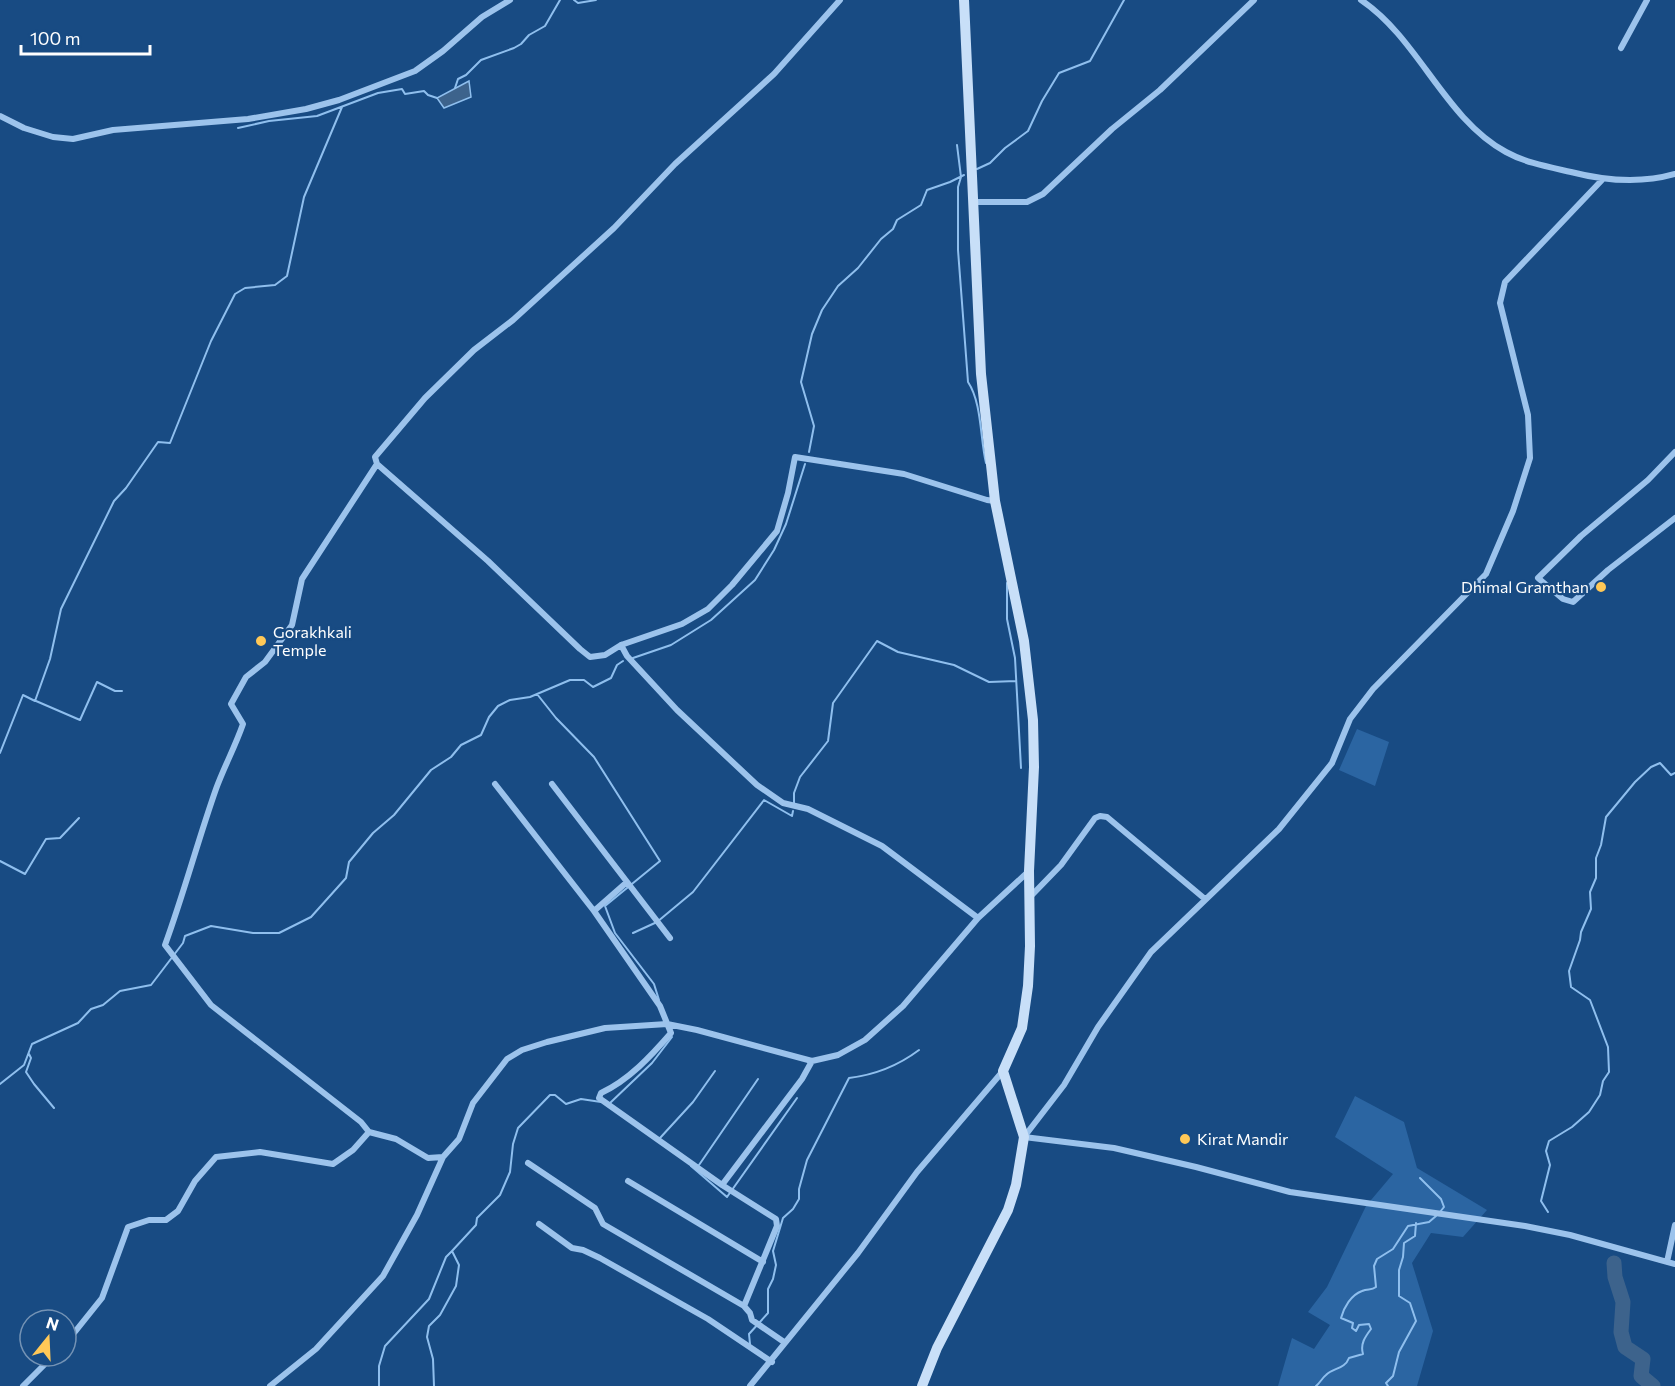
<svg xmlns="http://www.w3.org/2000/svg" width="1675" height="1386" font-family="Commissioner,sans-serif">
<style>
.green{fill:#2b65a2}
.water{fill:#3d638c;stroke:#8fbfee;stroke-width:1.5}
.lines{fill:none;stroke-linecap:round;stroke-linejoin:round}
.stream{stroke:#8fbfee;stroke-width:2}
.river{stroke:#3d638c;stroke-width:15}
.street{stroke:#9cc3ec;stroke-width:6}
.secondary{stroke:#c8dff8;stroke-width:10}
.poi-dot{fill:#ffc857;stroke:#184b83;stroke-width:2}
.labels{text-anchor:middle;stroke-width:4.5;stroke-linejoin:round;paint-order:stroke}
.poi-label{font-size:16px;fill:#fff;stroke:#184b83;text-anchor:start}
</style>
<rect width="100%" height="100%" fill="#184b83"/>
<!-- green -->
<path class="green" d="M1357,729L1389,742L1375,786L1339,770Z
M1355,1096L1404,1122L1417,1168L1487,1210L1463,1237L1431,1233L1412,1263L1433,1331L1417,1386H1278L1292,1338L1314,1349L1330,1325L1308,1312L1327,1287L1366,1206L1393,1174L1335,1137Z"/>
<!-- water -->
<path class="water" d="M469,81L471,97L444,108L437,98Z"/>
<g class="lines">
<!-- stream -->
<path class="stream" d="M574,0L578,3L596,0
M455,88L458,79L466,75L481,60L514,48L521,44L529,35L545,26L560,0
M238,128L269,121L317,116L378,93L402,89L405,94L424,91L428,95L437,98
M957,145L961,177L958,187V250L968,382C982,403 980,438 986,463
M977,169L990,163L1005,148L1028,131L1042,101L1059,73L1090,61L1124,0
M809,452L814,426L801,382L812,334L822,310L838,286L858,268L881,239L893,229L897,220L921,205L927,190L950,182L964,175
M1007,583V619L1015,658L1021,768
M633,658L671,645L711,620L755,580L774,550L786,524L805,464
M537,694L556,718L594,757L660,861L605,906L615,933L654,984L659,1000
M36,701L80,720L97,682L115,691H122
M0,753L23,695L35,701L50,659L61,609L114,501L126,488L158,442L170,443L211,341L235,294L245,288L275,285L287,276L304,197L342,107
M794,804V793L800,777L828,741L833,703L877,641L898,652L954,665L989,682L1016,681
M0,861L25,874L46,839L60,838L79,818
M633,933L657,922L693,892L764,800L792,816L793,811
M29,1054L31,1058L26,1072L34,1084L54,1108
M0,1084L24,1065L32,1044L78,1023L91,1009L103,1005L120,991L151,985L183,943L185,936L211,926L253,933H279L311,917L346,878L349,862L373,833L394,815L431,770L451,757L461,745L481,735L489,717L498,706L510,700L530,697L570,680H584L593,687L611,678L617,665L623,661
M610,1103L652,1063L672,1037
M660,1138L693,1102L715,1071
M699,1165L758,1079
M691,1166L727,1197L797,1098
M1420,1178L1441,1199L1444,1207L1440,1212
M1548,1212L1541,1201L1550,1165L1546,1151L1549,1141L1572,1127L1589,1112L1600,1095L1603,1081L1609,1072L1608,1047L1590,1000L1571,987L1569,971L1580,940L1581,932L1591,909L1590,892L1596,878V858L1601,845L1606,817L1635,782L1651,767L1660,763L1671,775L1675,773
M750,1344L749,1334L768,1313V1289L773,1279L776,1265L773,1251L783,1218L793,1209L799,1199V1189L807,1160L849,1078C874,1075 899,1065 919,1050
M379,1386V1366L385,1346L429,1299L446,1257L452,1251
M434,1386L433,1359L427,1337L429,1326L440,1315L456,1286L459,1265L452,1251L476,1225L477,1218L500,1195L510,1172L513,1144L518,1128L550,1095H555L566,1104L581,1099L601,1102
M1316,1386C1320,1383 1322,1378 1326,1375C1333,1368 1345,1369 1349,1358L1363,1354C1360,1344 1365,1337 1371,1329L1369,1324L1359,1325L1356,1331L1352,1328L1353,1323L1341,1318C1344,1307 1351,1295 1362,1291C1368,1288 1371,1291 1376,1287L1374,1266L1377,1259L1393,1249L1408,1226L1429,1222L1436,1216
M1388,1386L1386,1383L1393,1376L1399,1352L1416,1321L1410,1303L1399,1296V1270L1403,1257L1404,1243L1415,1236L1416,1223"/>
<!-- river -->
<path class="river" d="M1614,1263L1615,1277L1623,1302L1621,1332L1625,1347L1643,1359L1641,1376L1653,1386"/>
<!-- street -->
<path class="street" d="M1361,0C1419,39 1444,118 1506,152C1526,163 1549,167 1571,172C1606,181 1640,184 1675,174
M1621,48L1647,0
M0,116L24,128L53,137L73,139L113,130L248,119L306,109L339,100L415,71L443,51L482,17L510,0
M974,202H1027L1043,194L1112,129L1160,90L1254,0
M1675,452L1648,480L1581,536L1538,578L1563,599L1573,602L1608,570L1675,518
M377,464L488,561L580,649L590,657L605,655L621,645L682,624L708,609L732,585L777,531L788,493L795,457L904,474L987,500L995,501
M621,645L627,656L677,710L757,785L783,803L808,809L882,846L978,918
M495,784L594,911L660,1006L671,1033C651,1056 629,1080 601,1093L599,1098L722,1185L776,1219L777,1226L744,1306
M552,784L670,938
M1031,896L1061,865L1095,818L1100,816L1107,817L1205,899
M594,911L627,882
M369,1132L361,1122L211,1005L165,945C184,893 198,840 216,789C224,767 235,747 243,724L231,704L246,677L265,662L292,625L302,579L377,464L375,457L425,398L474,350L513,320L614,228L675,164L774,74L840,0
M1024,1137L1064,1085L1098,1027L1151,952L1279,829L1332,763L1350,719L1373,689L1486,574L1513,511L1530,458L1528,415L1500,303L1505,282L1602,180
M1024,1137L1114,1148L1196,1167L1290,1192L1525,1226L1570,1235L1675,1264
M528,1163L595,1208L603,1224L744,1306L750,1313L752,1320L784,1342
M628,1181L763,1262
M722,1185L802,1079L812,1061
M539,1224L572,1248L583,1250L600,1258L708,1319L772,1362
M1667,1262L1675,1225
M66,1343L102,1298L128,1227L149,1220H166L178,1211L195,1181L216,1157L260,1152L333,1164L353,1150L369,1132L396,1139L428,1158L443,1157L459,1139L473,1103L507,1059L522,1050L547,1042L605,1028L667,1024L697,1030L812,1061L838,1055L865,1040L903,1006L978,918L1029,871
M23,1386L53,1356
M270,1386L316,1349L383,1276L417,1215L443,1157
M750,1386L858,1253L917,1172L1003,1071"/>
<!-- secondary -->
<path class="secondary" d="M922,1386L937,1348L1008,1210L1016,1185L1024,1137L1003,1071L1022,1028L1028,986L1030,946L1029,871L1034,767L1033,720L1024,641L995,501L981,374L964,0"/>
</g>
<!-- markers -->
<g class="poi-dot">
<circle cx="1601" cy="587" r="6"/>
<circle cx="261" cy="641" r="6"/>
<circle cx="1185" cy="1139" r="6"/>
</g>
<g class="labels">
<!-- poi labels -->
<g class="poi-label">
<text x="1589" y="593" text-anchor="end">Dhimal Gramthan</text>
<text x="273" y="638">Gorakhkali<tspan x="273" dy="18">Temple</tspan></text>
<text x="1197" y="1145">Kirat Mandir</text>
</g>
</g>
<!-- north arrow -->
<g transform="translate(48 1338) rotate(18)"><circle r="28" fill="#184b83" stroke="#7493b5" stroke-width="1.5"/>
<path d="M0-4.5L10 22L0 15L-10 22Z" fill="#ffc857"/>
<text y="-9" font-size="16" font-weight="bold" text-anchor="middle" fill="#ffffff">N</text>
</g>
<!-- scale -->
<path d="M21 45v9h129v-9" fill="none" stroke="#ffffff" stroke-width="3"/>
<text x="30" y="45" font-size="18" fill="#ffffff" stroke="#184b83" stroke-width="4.5" paint-order="stroke">100 m</text>
</svg>
